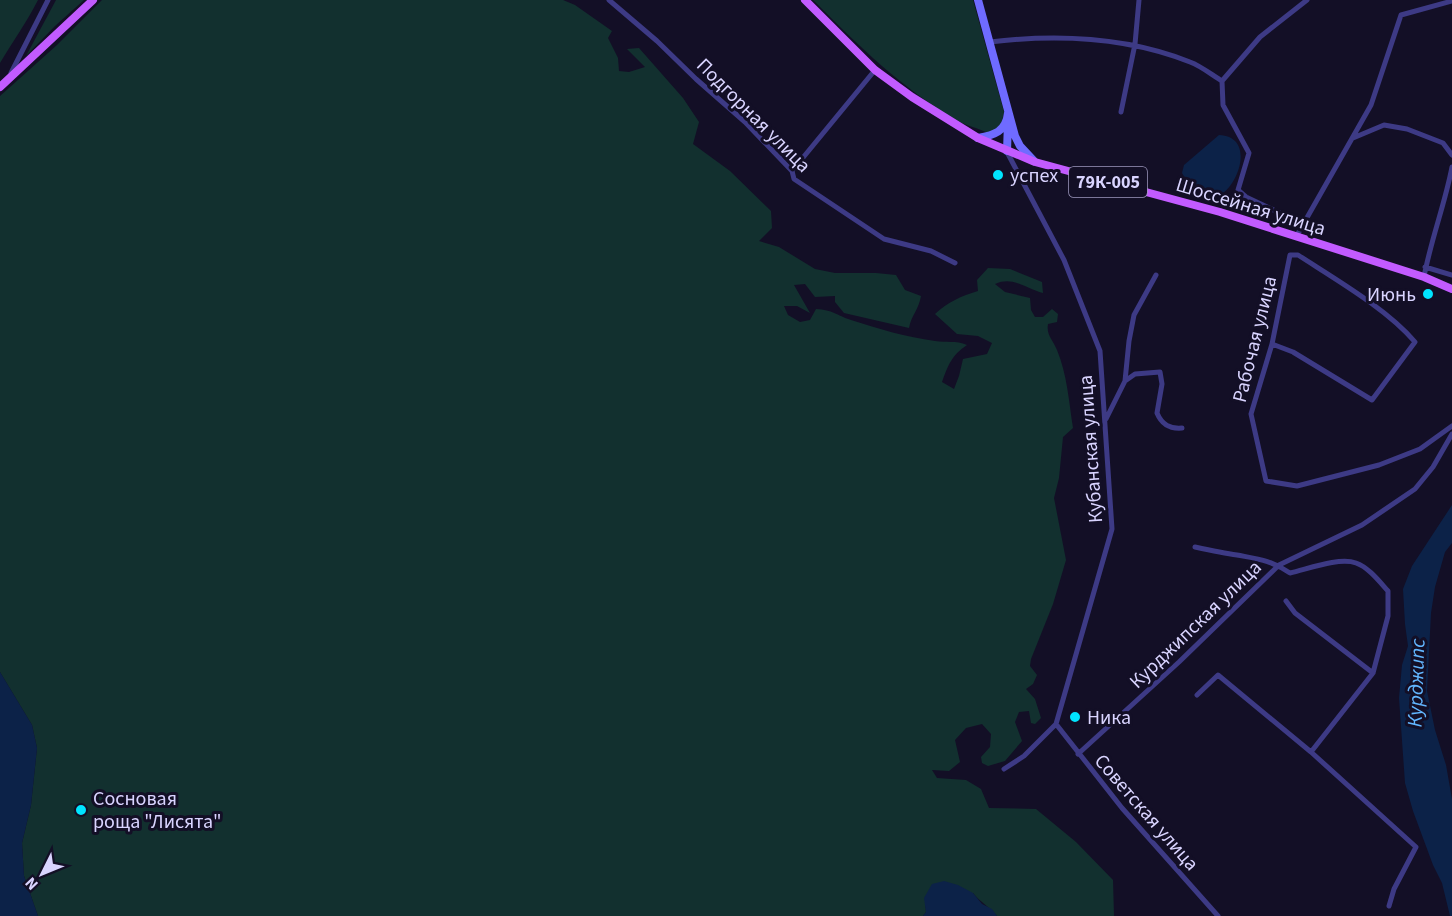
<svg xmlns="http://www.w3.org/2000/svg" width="1452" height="916" font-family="'Source Sans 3',sans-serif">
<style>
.green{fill:#12302f}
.water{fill:#0c2248}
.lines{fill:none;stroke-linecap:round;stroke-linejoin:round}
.street{stroke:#3d3a85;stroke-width:5}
.secondary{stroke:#6f6bff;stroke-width:8}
.primary{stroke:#c25bff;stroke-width:8}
.poi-dot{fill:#00e5ff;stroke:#130f26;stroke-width:2}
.labels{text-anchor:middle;stroke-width:6;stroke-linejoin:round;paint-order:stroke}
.shield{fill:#130f26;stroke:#9e99be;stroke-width:1.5}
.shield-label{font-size:18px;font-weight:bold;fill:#d9d4ff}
.street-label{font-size:20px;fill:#d9d4ff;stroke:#130f26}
.poi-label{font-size:20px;fill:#d9d4ff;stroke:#130f26;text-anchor:start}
.water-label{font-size:21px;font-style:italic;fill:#62b6ff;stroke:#130f26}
</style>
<rect width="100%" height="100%" fill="#130f26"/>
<!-- green -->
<path class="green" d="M0,0H38C27,22 13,41 0,63Z
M56,0H84L55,26L26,56Z
M102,0H563L575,5L612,31L608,38L618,58L619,71L629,72L645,67L627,49L639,48L683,98L699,122L693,144L730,171L771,211L772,228L759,241L779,247L815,269L835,273H876L896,275L905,290L921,296C919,309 911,316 909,328L844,313L835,302V296L815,297L805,284L794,285L810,313L797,306H784L788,315L800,322L810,320L816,309C833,310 836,315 851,320C879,329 906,337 935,341C946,343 956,340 967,345C952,355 948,365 942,382L954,389L959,376L963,359L987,354L992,343L978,336L957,334L935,314C948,302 961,296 978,291L977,280L988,268L1010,269L1042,282L1043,293C1025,288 1013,276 995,284L1005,292L1030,298L1031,310L1035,317H1043L1052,309L1058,314L1057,322L1048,324C1046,335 1053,340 1057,350C1067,374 1069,402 1073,428L1063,437L1059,478L1054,498L1066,560L1053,604L1031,659L1030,666L1037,675L1033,684L1026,689L1035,699L1041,718L1035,724L1031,723L1029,711L1019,712L1015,722L1022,741L1005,761L988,766L982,763L981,757L990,747L991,734L982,724L966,728L955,740L960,762L949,771L932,770L937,778L966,780L981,789L989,808L1036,809L1076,842L1113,880L1114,916H997C990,907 980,902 973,893L925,898L926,912L923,916H38L24,876L22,843L31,805L37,748L32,725L0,672V96L57,45Z
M813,0H973L1004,112L1001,127L988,133C978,128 967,126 958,121C901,88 859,46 813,0Z"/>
<!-- water -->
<path class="water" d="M1219,135C1259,137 1235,194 1216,196C1208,196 1197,191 1190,187L1182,173L1184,165Z
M1452,505V543L1445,552L1435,587L1431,613L1427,691L1435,730L1446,765L1452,799V916H1450L1442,883L1433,865L1413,811L1405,783L1399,698L1402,665L1408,646L1405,624L1403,589L1412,566Z
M0,672L32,725L37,748L31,805L22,843L24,876L38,916H0Z
M944,881L958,885L973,893L982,904L992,909L997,916H923L926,912L924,898L932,884Z"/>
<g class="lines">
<!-- street -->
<path class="street" d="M609,0L657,41L696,79L745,122L792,171L794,179L884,239L931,251L955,263
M990,42C1057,34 1127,37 1190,62C1201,66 1212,75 1222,81
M11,73L48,0
M1121,112L1135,44L1139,0
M1353,138L1384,125L1407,129L1443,143L1452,155
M792,171L875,70
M1303,224L1246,197L1238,190L1249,153L1223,105L1222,81L1260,37L1307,0
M1296,237L1371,105L1401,15L1452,1
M1425,267L1452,275
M1424,277C1431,239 1445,204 1452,167
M1272,344L1293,352L1372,400L1415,342C1387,309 1335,279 1298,255H1290L1272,344L1251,414L1266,481L1297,486L1379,465L1420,449L1452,426
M1125,381L1135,374L1160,372L1162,384L1157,413C1162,425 1170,429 1182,428
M1106,419L1125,381L1129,341L1134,315L1156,275
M1195,547C1209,550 1223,553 1237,555C1258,559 1271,560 1290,573C1308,569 1339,557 1356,563C1368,567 1379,581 1388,591V616L1373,673L1311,752
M1286,601L1295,613L1373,673
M1197,695L1218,675L1311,752L1416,847L1394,889L1389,906
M1056,724L1122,808L1218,916
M1078,754L1179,662L1279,565L1362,525L1415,489L1433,467L1452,434
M1004,769L1024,756L1056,724L1112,529L1100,351L1064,260L1007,152"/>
<!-- secondary -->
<path class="secondary" d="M978,0L1015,136L1020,146L1034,161
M978,138C994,135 1006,132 1008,113
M1007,151L1008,122"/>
<!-- primary -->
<path class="primary" d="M805,0L875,70L912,97L978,138L1035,162L1220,212L1424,277L1452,289
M0,87L93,0"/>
</g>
<!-- markers -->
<g class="poi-dot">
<circle cx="998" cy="175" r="6"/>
<circle cx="1428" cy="294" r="6"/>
<circle cx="1075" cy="717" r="6"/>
<circle cx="81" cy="810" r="6"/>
</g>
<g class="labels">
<!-- shield labels -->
<rect class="shield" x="1069" y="167" width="78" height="30" rx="4.5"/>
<g class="shield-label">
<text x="1108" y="188">79К-005</text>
</g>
<!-- street labels -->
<g class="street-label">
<text transform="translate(754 115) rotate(45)" y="7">Подгорная улица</text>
<text transform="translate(1251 206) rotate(17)" y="7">Шоссейная улица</text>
<text transform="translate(1254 339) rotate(-76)" y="7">Рабочая улица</text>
<text transform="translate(1090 449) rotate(-94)" y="7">Кубанская улица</text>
<text transform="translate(1195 624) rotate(-44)" y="7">Курджипская улица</text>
<text transform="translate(1147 812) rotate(49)" y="7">Советская улица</text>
</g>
<!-- poi labels -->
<g class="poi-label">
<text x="1010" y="182">успех</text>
<text x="1416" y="301" text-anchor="end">Июнь</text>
<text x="1087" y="724">Ника</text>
<text x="93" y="805">Сосновая<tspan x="93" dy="23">роща "Лисята"</tspan></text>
</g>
<!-- water labels -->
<g class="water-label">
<text transform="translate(1416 683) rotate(-88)" y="7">Курджипс</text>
</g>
</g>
<!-- north arrow -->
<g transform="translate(42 874) rotate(227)" stroke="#130f26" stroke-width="4.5" paint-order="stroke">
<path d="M0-4.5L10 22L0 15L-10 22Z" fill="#d9d4ff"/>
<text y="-9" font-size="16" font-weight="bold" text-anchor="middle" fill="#d9d4ff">N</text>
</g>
</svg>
